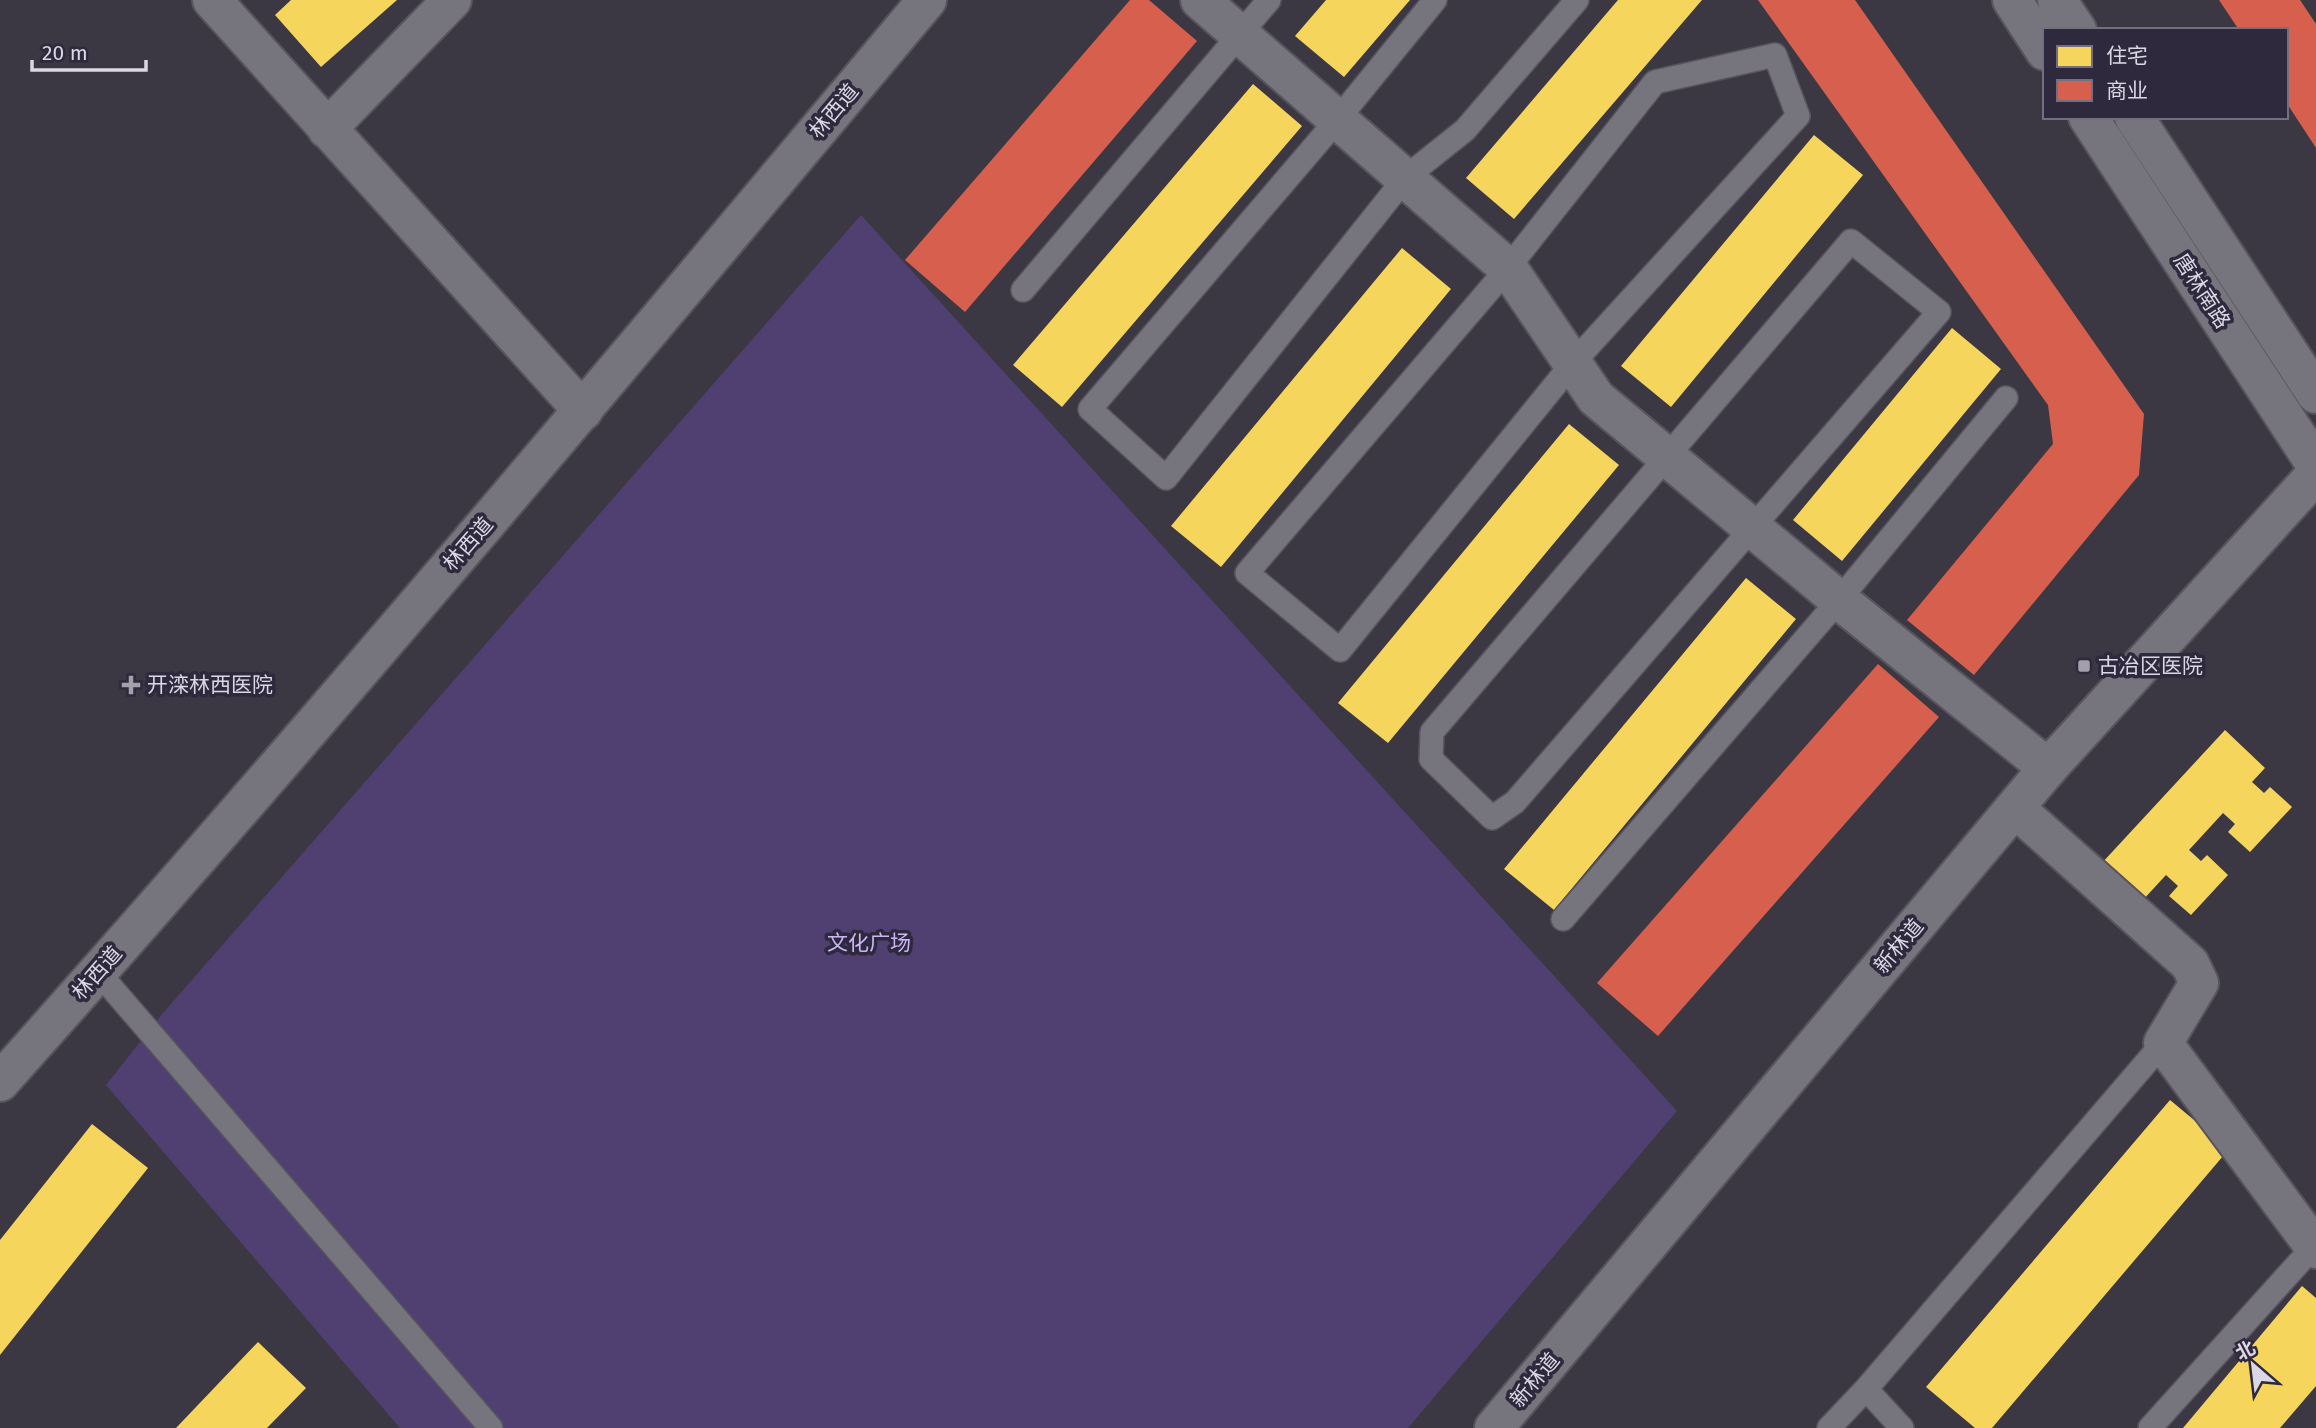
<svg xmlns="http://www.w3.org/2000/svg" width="2316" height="1428" font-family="'Fira Sans','Noto Sans SC',sans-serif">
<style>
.green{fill:#503f71}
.homes{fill:#f6d55c}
.shops{fill:#d6604d}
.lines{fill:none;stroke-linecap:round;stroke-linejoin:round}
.lane-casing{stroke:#58545e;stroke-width:26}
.street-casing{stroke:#58545e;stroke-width:42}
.secondary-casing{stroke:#58545e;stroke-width:42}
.lane{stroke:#76747d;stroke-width:23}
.street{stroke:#76747d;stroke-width:38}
.secondary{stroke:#76747d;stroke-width:38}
.poi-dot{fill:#a39fac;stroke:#2f293d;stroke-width:2.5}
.labels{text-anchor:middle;stroke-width:7;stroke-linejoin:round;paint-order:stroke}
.street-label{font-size:21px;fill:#dbd7e5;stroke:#2f293d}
.poi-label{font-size:21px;fill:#dbd7e5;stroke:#2f293d;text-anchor:start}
.park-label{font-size:21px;fill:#c9b6f6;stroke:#2f293d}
</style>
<rect width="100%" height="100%" fill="#3b3843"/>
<!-- green -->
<path class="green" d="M861,215L1677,1111L1408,1428H400L106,1085L163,1013Z"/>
<!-- homes -->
<path class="homes" d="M291,0H397L321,67L275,15Z
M1326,0H1410L1344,77L1295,36Z
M1618,0H1702L1514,219L1466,178Z
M1253,84L1302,126L1062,407L1013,365Z
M1814,135L1863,175L1671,407L1621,366Z
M1402,248L1451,289L1221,567L1171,526Z
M1952,328L2001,369L1842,561L1793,520Z
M1569,424L1619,465L1388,743L1338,703Z
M1746,578L1796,619L1554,910L1504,869Z
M2225,730L2265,768L2252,782L2264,793L2270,787L2292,807L2250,852L2228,832L2235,824L2223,813L2189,850L2201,861L2207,855L2228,875L2191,915L2169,896L2178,886L2166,875L2142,901L2101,864Z
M2170,1100L2229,1149L1992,1428H1975L1926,1387Z
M92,1124L148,1168L0,1355V1240Z
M2302,1286L2316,1298V1386L2280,1428H2183Z
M258,1342L306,1388L267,1428H176Z"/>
<!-- shops -->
<path class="shops" d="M1130,0H1149L1197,41L965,312L905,260Z
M1758,0H1855L2144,414L2139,475L1974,675L1907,620L2053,444L2048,405Z
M2219,0H2300L2316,24V148L2286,102V30H2239Z
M1878,664L1939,717L1658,1036L1597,983Z"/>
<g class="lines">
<!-- lane casing -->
<g class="lane-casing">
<path id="lane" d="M1435,0L1338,119L1090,409L1166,478L1406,177L1465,130L1577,0
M1775,55L1798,116L1572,364L1340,650L1247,573L1508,268L1655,82Z
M1851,241L1939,312L1515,802L1492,818L1431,759L1432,732Z
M1023,290L1269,0
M1563,919L1839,600L2006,398
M98,972L491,1428
M1866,1389L1902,1428
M1829,1428L1866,1389L2163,1043
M2150,1428L2314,1246"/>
</g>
<!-- street casing -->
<g class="street-casing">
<path id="street" d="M212,0L583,411
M1200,0L1508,268L1596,398L1839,600L2048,768
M327,129L452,0
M2015,808L2190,964L2199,983L2163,1043L2316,1249"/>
</g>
<!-- secondary casing -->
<g class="secondary-casing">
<path id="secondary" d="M2012,0L2045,51
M2057,0L2077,30
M2088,117L2316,465
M2134,117L2316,394
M0,1082C317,728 622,364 927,0
M1494,1428L2048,768L2316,474"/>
</g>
<!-- lane -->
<use href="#lane" class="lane"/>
<!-- street -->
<use href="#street" class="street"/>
<!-- secondary -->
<use href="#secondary" class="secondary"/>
</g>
<!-- markers -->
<g class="poi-dot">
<rect x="2077" y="659" width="14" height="14" rx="3.5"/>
<path d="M127.5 674.5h7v7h7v7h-7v7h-7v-7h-7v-7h7z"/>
</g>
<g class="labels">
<!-- street labels -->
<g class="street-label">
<text transform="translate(834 111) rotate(-50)" y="7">林西道</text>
<text transform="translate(2202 291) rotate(57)" y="7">唐林南路</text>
<text transform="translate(468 544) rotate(-49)" y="7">林西道</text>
<text transform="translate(1899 946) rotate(-50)" y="7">新林道</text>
<text transform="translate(97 973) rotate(-49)" y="7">林西道</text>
<text transform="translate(1535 1380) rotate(-50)" y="7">新林道</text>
</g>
<!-- poi labels -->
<g class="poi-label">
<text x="2098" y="673">古冶区医院</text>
<text x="147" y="692">开滦林西医院</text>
</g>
<!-- park labels -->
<g class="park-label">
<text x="869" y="950">文化广场</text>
</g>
</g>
<!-- legend -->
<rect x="2043" y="28" width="245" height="91" fill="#2f293d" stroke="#746f80" stroke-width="2"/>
<rect x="2057" y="46" width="35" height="21" fill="#f6d55c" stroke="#746f80" stroke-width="2"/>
<text x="2106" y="63" font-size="21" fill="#dbd7e5">住宅</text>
<rect x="2057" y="80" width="35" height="21" fill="#d6604d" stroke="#746f80" stroke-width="2"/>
<text x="2106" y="98" font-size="21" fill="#dbd7e5">商业</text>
<!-- north arrow -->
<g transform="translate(2253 1365) rotate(332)" stroke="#2f293d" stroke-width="5" paint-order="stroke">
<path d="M0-5L12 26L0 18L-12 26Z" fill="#dbd7e5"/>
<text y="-10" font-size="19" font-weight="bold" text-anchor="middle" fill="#dbd7e5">北</text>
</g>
<!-- scale -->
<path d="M32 60v10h114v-10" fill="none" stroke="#dbd7e5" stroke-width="3.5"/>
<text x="42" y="60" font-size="21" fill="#dbd7e5" stroke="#2f293d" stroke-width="5" paint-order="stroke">20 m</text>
</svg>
